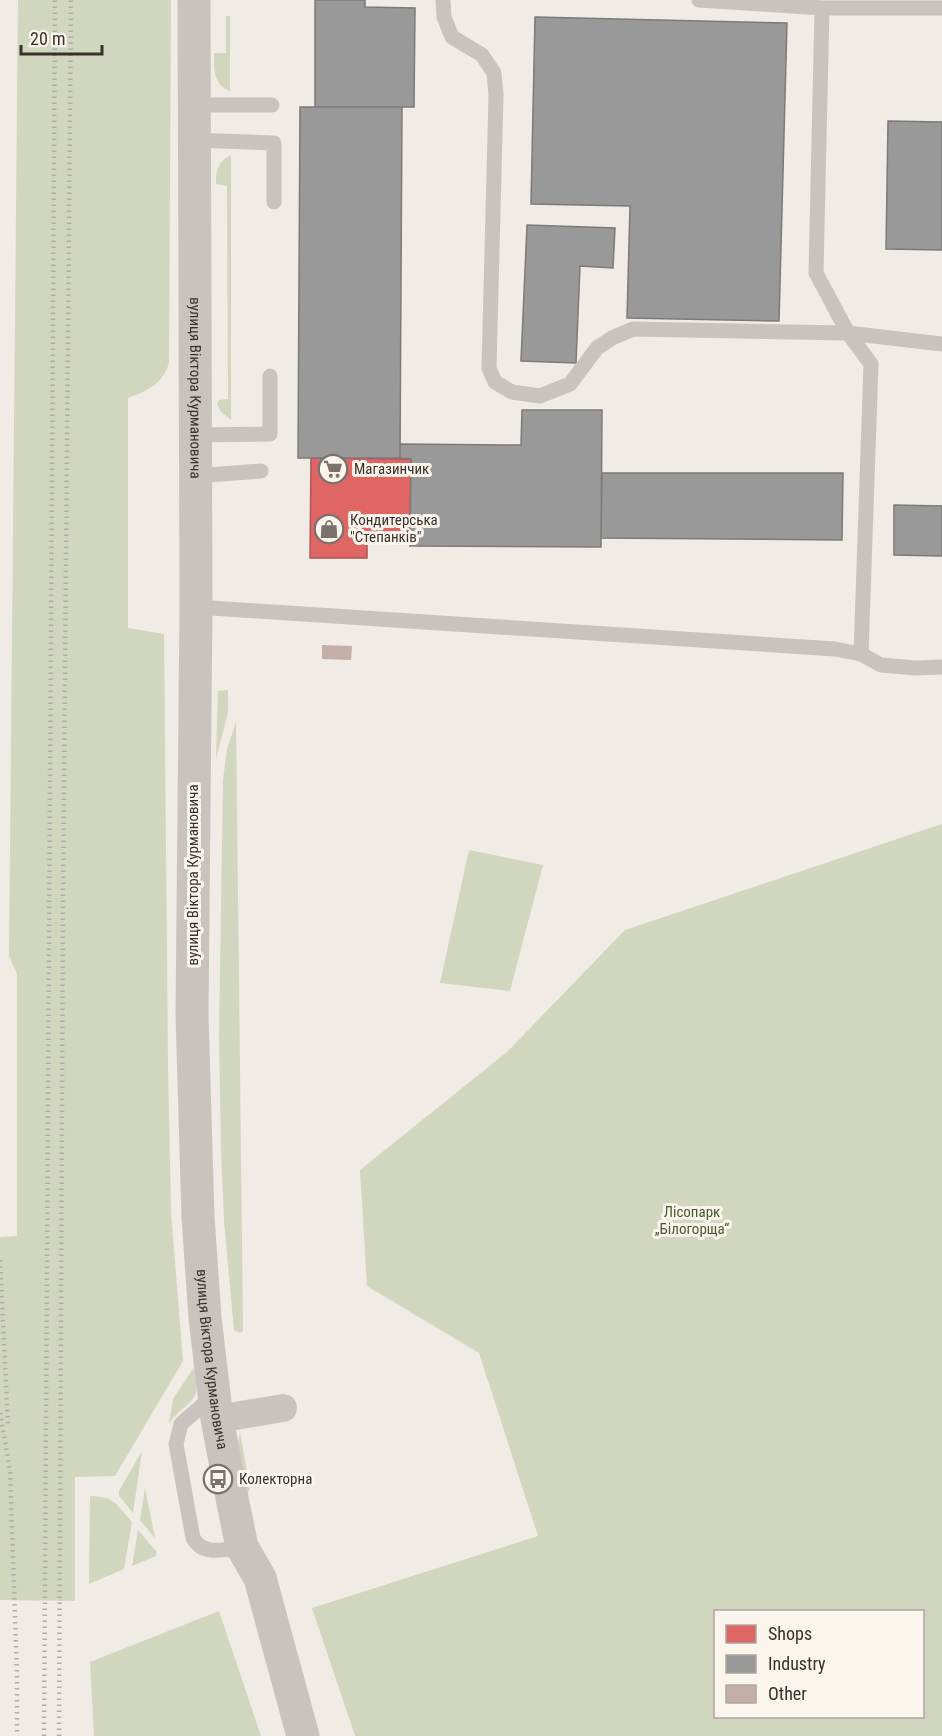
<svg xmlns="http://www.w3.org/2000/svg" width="942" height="1736" font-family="'Roboto Condensed',sans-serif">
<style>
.green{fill:#d1d6bf;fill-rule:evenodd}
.shops{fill:#e06666;stroke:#ae5654;stroke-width:1.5}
.industry{fill:#999;stroke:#7d7a78;stroke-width:1.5}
.building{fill:#c3afa7}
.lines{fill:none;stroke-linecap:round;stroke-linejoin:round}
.service{stroke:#c9c3be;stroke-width:15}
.minor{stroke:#c9c3be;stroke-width:28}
.tertiary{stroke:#c9c3be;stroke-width:33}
.rail{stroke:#b1aca8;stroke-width:4.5;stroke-dasharray:1.5 4.5;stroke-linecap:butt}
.labels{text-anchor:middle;stroke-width:6;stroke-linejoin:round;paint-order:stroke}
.street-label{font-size:15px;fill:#3b302b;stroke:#fbf5ee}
.poi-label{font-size:15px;fill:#3b302b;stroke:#fbf5ee;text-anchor:start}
.park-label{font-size:15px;fill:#4a5a2e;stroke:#fbf5ee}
</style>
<rect width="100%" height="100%" fill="#f0ebe5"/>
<!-- green -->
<path class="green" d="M18,0H171L169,363C163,384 147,391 128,398V628L164,634L168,1064L171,1212L183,1361L115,1476L75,1477V1601L0,1600V1237L17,1236V974L9,956Z
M226,16H230V91C213,84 214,70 214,53H226Z
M231,155V420L220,411L217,404L219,400L228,399L227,186L216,184C216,170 218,162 231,155Z
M228,690V713L216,759L218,691Z
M236,722L243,1327V1331L240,1333L234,1330L224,1221L221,1150L219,1034L223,780L227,749Z
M942,824V1736H355L312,1608L538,1536L479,1353L367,1286L360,1170L507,1052L625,930ZM716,1612H922V1716H716Z
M469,850L543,865L510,991L440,983Z
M194,1367C195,1374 198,1385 196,1393C192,1405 175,1412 169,1424L173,1399Z
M240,1432L250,1489L247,1494L238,1443Z
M142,1451L133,1513L119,1496V1491Z
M145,1488L155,1538L140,1520Z
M90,1496C116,1497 116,1504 132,1522L124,1569L89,1584Z
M138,1530L157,1552L156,1556L132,1566Z
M219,1611L261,1736H94L90,1662Z"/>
<!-- shops -->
<path class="shops" d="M311,458L411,459L410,536H367V558H310Z"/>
<!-- industry -->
<path class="industry" d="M315,0H365V7L415,8L414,107H315Z
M535,17L787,23L779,321L627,318L630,206L531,204Z
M300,107H402L400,458H298Z
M888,121L942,122V250L886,249Z
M527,225L615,228L613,268L580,266L576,363L521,361Z
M522,410H602L601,547L410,546L411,459L400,458V444L521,445Z
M602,473H843L842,540L601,538Z
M894,505L942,506V556L894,555Z"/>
<!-- building -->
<path class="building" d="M322,645L352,646L351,660L322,659Z"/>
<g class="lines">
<!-- service -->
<path class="service" d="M443,0L444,17L452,37L482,55L494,73L496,95L489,368L495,382L512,392L540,396L570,384L597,348L612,338L633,329L848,333L942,344
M699,0L822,8L816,273L848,333L871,364L861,654
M822,8H942
M193,105H272
M193,140L274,143V202
M194,435L270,434V376
M194,476L261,471
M196,607L835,649L861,654L881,665L916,668L942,667
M214,1395L181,1424L176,1444L193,1538C203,1556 224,1550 242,1547"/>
<!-- minor -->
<path class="minor" d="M217,1419L283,1408"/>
<!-- tertiary -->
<path class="tertiary" id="s1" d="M194,0L196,607L192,1014L198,1217L205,1318L217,1419L233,1503L242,1547L260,1578L303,1736"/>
<!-- rail -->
<path class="rail" d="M0,1260L8,1425
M0,1413L10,1470L17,1674V1736
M44,1736L55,0
M59,1736L63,896L71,0"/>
</g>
<!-- icons -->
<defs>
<g id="supermarket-ring" transform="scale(1.5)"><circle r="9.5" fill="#fbf5ee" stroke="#7a716c" stroke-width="1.5"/><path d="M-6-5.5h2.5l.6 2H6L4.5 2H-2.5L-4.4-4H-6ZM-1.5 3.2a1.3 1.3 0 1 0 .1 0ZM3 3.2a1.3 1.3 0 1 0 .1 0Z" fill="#7a716c"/></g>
<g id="shop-ring" transform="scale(1.5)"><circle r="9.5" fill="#fbf5ee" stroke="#7a716c" stroke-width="1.5"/><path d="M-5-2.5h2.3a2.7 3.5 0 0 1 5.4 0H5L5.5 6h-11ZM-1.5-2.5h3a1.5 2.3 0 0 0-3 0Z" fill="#7a716c"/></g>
<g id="bus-ring" transform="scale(1.5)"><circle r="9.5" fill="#fbf5ee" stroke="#7a716c" stroke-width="1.5"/><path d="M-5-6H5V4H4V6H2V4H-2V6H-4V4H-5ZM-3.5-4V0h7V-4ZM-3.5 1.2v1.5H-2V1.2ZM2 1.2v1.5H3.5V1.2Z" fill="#7a716c"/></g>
</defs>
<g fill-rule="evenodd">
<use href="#supermarket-ring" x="333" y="469"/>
<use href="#shop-ring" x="329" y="529"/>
<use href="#bus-ring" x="218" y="1479"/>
</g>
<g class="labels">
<!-- street labels -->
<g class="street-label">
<text dy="5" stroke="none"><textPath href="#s1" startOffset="388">вулиця Віктора Курмановича</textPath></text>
<text transform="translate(193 875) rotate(-90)" y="5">вулиця Віктора Курмановича</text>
<text dy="5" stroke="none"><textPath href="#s1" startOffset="1360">вулиця Віктора Курмановича</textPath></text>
</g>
<!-- poi labels -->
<g class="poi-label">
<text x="354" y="474">Магазинчик</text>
<text x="350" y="525">Кондитерська<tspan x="350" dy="17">"Степанків"</tspan></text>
<text x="239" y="1484">Колекторна</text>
</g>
<!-- park labels -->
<g class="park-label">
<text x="692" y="1217">Лісопарк<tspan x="692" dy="17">„Білогорща“</tspan></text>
</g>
</g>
<!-- legend -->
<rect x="714" y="1610" width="210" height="108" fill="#fbf5ee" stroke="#aea6a0" stroke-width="1.5"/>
<rect x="726" y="1625" width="30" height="18" fill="#e06666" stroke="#aea6a0" stroke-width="1.5"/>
<text x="768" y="1640" font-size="18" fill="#3b302b">Shops</text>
<rect x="726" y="1655" width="30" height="18" fill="#999999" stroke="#aea6a0" stroke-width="1.5"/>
<text x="768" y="1670" font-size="18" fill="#3b302b">Industry</text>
<rect x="726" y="1685" width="30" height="18" fill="#c3afa7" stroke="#aea6a0" stroke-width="1.5"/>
<text x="768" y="1700" font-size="18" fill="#3b302b">Other</text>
<!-- scale -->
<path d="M21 45v9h81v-9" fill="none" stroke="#3b302b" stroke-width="3"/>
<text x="30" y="45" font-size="18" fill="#3b302b" stroke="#fbf5ee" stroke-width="4.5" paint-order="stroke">20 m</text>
</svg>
